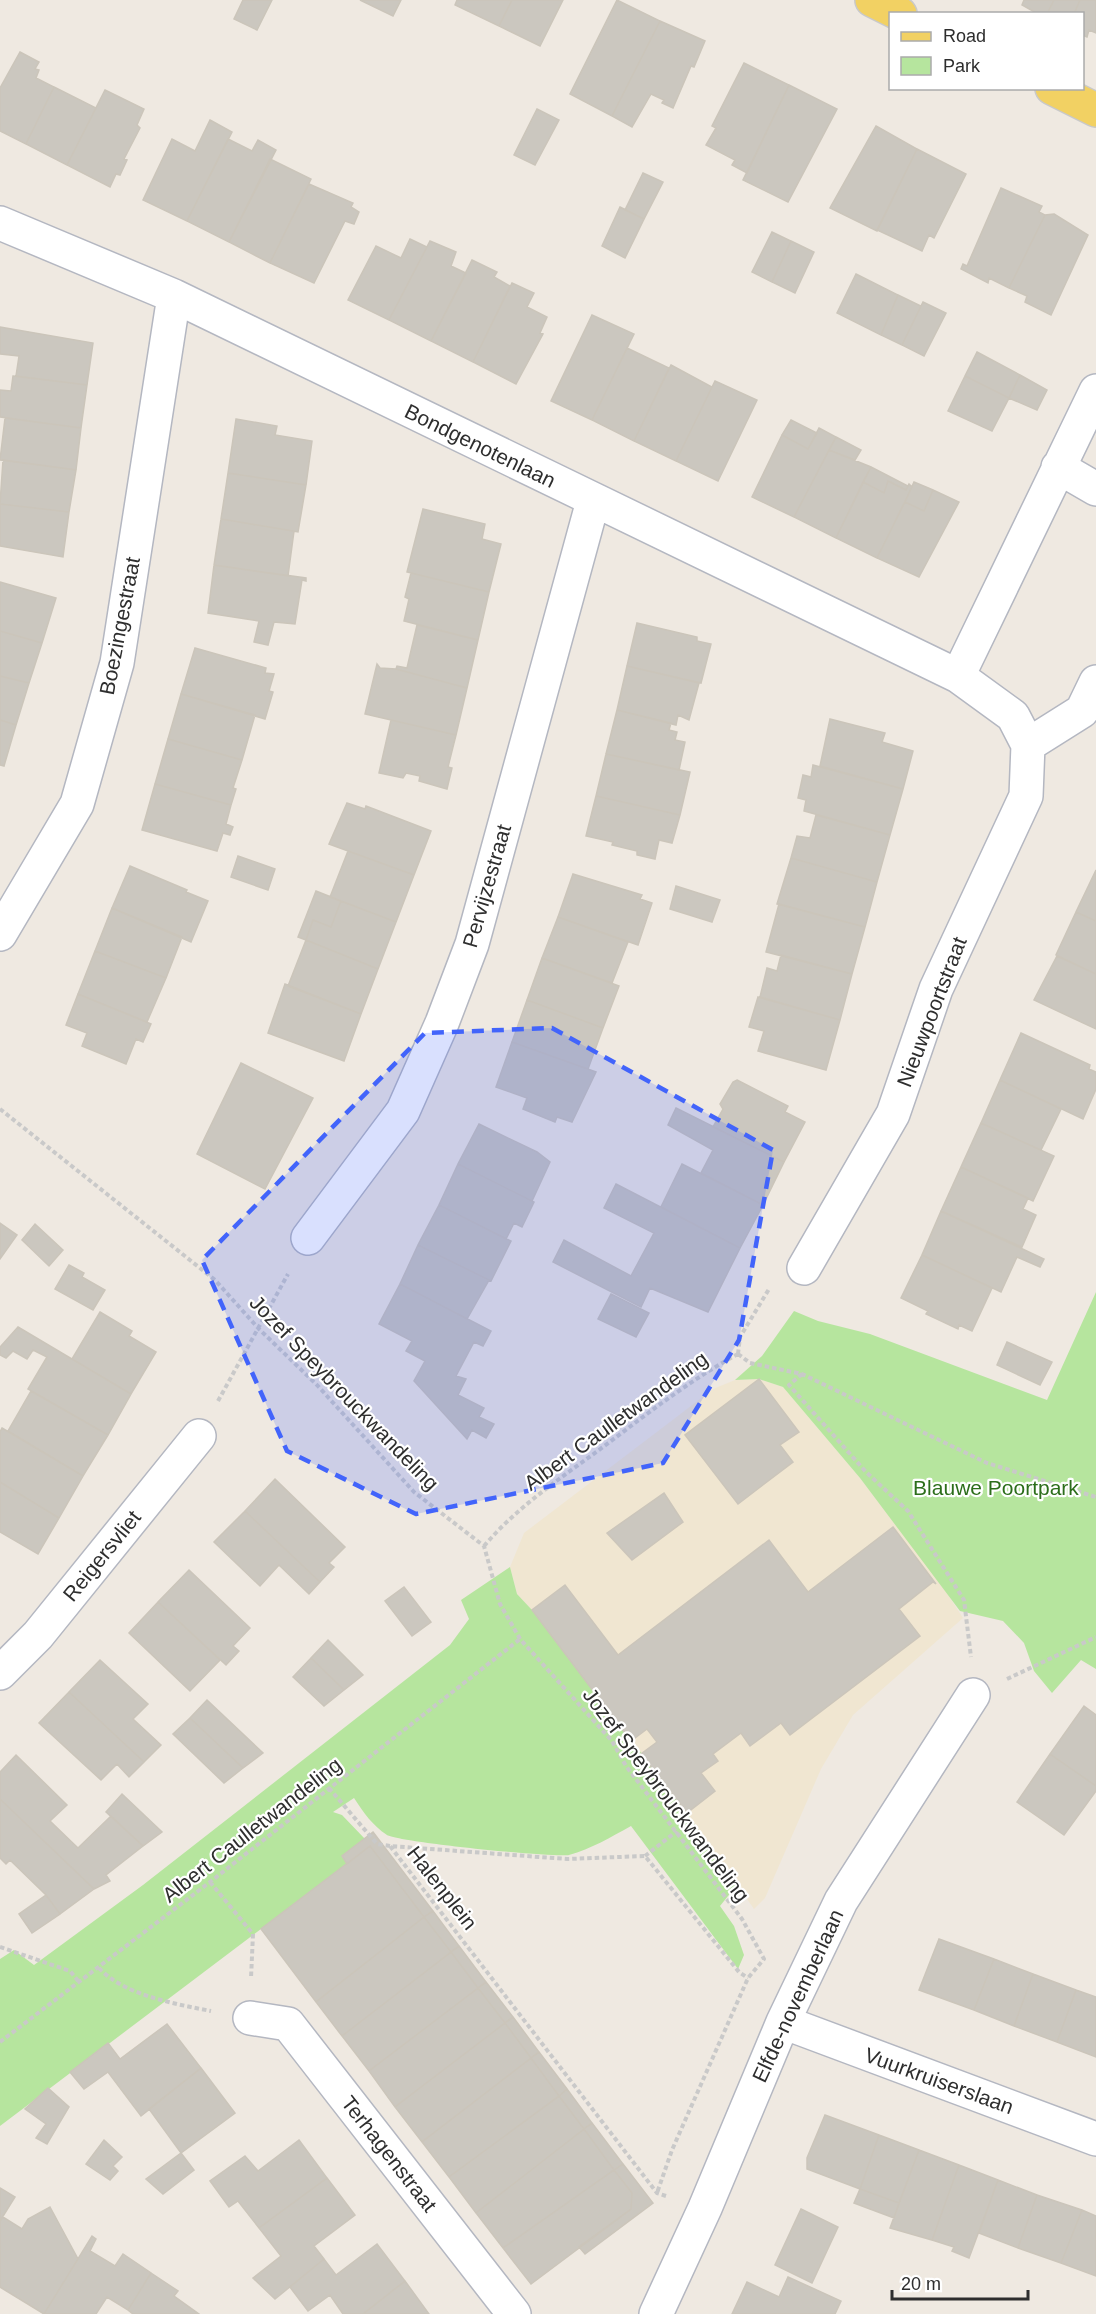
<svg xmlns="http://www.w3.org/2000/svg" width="1096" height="2314" font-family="Helvetica,sans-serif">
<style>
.education{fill:#f0e6d1}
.green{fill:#b6e59e}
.building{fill:#cbc7bf;stroke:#cbc5ba;stroke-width:1.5}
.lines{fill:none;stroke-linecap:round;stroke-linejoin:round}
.street-casing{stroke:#b4b7c1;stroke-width:36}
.primary-casing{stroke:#c9c9c9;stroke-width:36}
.path{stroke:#c9c9c9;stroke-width:4;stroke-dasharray:4.5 3;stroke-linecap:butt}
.street{stroke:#fff;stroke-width:33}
.primary{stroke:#f2d163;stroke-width:33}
.marked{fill:#4264fb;fill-opacity:0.2;stroke:#4264fb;stroke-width:4.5;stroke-dasharray:12 8;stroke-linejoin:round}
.labels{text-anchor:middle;stroke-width:4.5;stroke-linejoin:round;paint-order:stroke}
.street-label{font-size:21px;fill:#2e2e2e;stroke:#fff}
.park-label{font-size:21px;fill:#2c6e1b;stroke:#fff}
</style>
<rect width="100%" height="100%" fill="#efe9e1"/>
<!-- education -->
<path class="education" d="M759,1379L783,1387L860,1478L941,1584L963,1618L853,1715L821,1769L765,1898L754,1909L687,1813L532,1610L517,1594L510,1567L524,1533L674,1419L713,1389L735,1380Z"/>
<!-- green -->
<path class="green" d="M1096,1292V1669L1081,1660L1052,1693L1034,1671L1024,1643L1003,1621L960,1611L860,1478L783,1387L759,1379L735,1380L762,1356L794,1311L818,1321L870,1334L1047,1400Z
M510,1567L517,1594L532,1610L687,1813L736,1886L720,1906L734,1926L744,1955L738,1969L631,1826C611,1837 591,1849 569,1855C554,1858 398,1842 387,1835C372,1825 364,1813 354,1798L333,1812L342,1815L365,1839L342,1856L347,1864L0,2126V1959L14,1950L34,1965L143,1885L450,1645L469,1619L461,1600Z"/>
<!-- building -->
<path class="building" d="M243,0H272L257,30L234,19Z
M360,0H401L393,16Z
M457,0H512L499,26L455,5Z
M512,0H563L540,46L499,26Z
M617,0L660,21L612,116L570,94Z
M1024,0H1054L1047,14H1038L1022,5Z
M1054,0H1080L1074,14H1047Z
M1080,0H1096V33L1089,30L1087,37L1082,35V14H1074Z
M660,21L705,41L694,67L691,66L673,108L662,103L664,100L651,94L632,127L612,116Z
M20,52L39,62L35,69L39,70L36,78L54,87L26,144L0,131V88Z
M744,63L789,85L747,173L732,165L735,160L706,145L716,128L712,126Z
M789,85L837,109L788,202L743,180Z
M54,87L96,108L67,165L26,144Z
M105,90L144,109L137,125L140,128L124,159L127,160L120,175L116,174L110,187L67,165Z
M537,109L559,120L535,165L514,155Z
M210,120L232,132L187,221L143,200L172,139L195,151Z
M876,126L917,149L877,231L830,208Z
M228,139L252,151L258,140L276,150L229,242L187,221Z
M917,149L966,174L934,238L929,235L922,251L877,230Z
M270,159L311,179L270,263L229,242Z
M643,173L663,182L644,219L625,210Z
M309,184L353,203L351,207L359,212L354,224L345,221L314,283L270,263Z
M1001,188L1042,206L1039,212L1045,215L1009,288L989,278L988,283L961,269L963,264L967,266Z
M620,207L644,219L625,258L602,246Z
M1054,214L1088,235L1051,315L1025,302L1027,296L1009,288L1045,215Z
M772,232L791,241L772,282L752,272Z
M410,239L427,247L389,320L348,300L376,246L401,258Z
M430,241L456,252L451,266L466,273L431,341L389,320Z
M791,241L814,252L795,293L772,282Z
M472,260L497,272L494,277L510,286L473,362L431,341Z
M856,274L898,295L881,335L837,313Z
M512,283L534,293L527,307L547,317L540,333L543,334L516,384L473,362Z
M898,295L921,306L902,345L881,335Z
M923,302L946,313L924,356L902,345Z
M592,315L634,334L592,420L551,401Z
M0,327L93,343L87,385L16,376L19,356L0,354Z
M627,348L669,368L634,441L592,420Z
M977,352L1020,375L1009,398L965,376Z
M671,365L712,387L676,461L634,441Z
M1020,375L1047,390L1037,410L1009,398Z
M13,376L87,385L81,428L0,417V390L11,391Z
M965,376L1009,398L992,431L948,411Z
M715,381L757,400L718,481L676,461Z
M5,418L81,428L76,470L0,460Z
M236,419L277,426L275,435L312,441L306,485L228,473Z
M791,420L817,433L808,449L782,435Z
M819,428L836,437L794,517L752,497L782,435L808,449Z
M836,437L861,450L855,460L829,450Z
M829,450L871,467L836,538L794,517Z
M3,460L76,470L69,512L0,504Z
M871,467L908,486L906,490L888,481L884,493L863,482Z
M228,473L306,485L298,532L221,519Z
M888,481L906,490L909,484L912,487L877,558L836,538L863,482L884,493Z
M914,482L933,490L924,511L905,502Z
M933,490L959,502L919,577L877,558L905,502L924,511Z
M0,504L69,512L63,557L0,546Z
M423,509L485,524L482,539L501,544L489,592L407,572Z
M221,519L294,531L288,576L214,565Z
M214,565L306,578V581L302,580L295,624L274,622L268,645L254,642L259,621L208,613Z
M411,573L489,592L478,640L404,621L409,599L405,597Z
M0,582L56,598L42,643L0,631Z
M637,623L697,637V641L711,644L701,683L627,666Z
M417,625L478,640L467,688L396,669L397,666L407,668Z
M0,631L42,643L29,683L0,676Z
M195,648L266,668L265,673L274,674L269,691L273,692L265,719L181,694Z
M377,664L380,668L396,669L467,688L456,735L365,714Z
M627,666L699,683L689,720L678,715L676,725L617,710Z
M0,676L29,683L16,725L0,720Z
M181,694L255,715L242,760L168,739Z
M617,710L671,723L669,730L677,732L675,740L685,742L679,770L606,754Z
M830,719L885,733L882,742L913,751L903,789L820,766Z
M0,720L16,725L4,766L0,765Z
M391,720L456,735L448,767L452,768L447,789L419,781L420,776L406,773L403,778L379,773Z
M168,739L242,760L233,788L236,789L231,805L155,784Z
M606,754L690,772L680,815L596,796Z
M813,765L903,789L890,835L804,811L806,800L798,798L803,775L811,777Z
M155,784L231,805L226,824L233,827L230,835L223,833L217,851L142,830Z
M596,796L680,815L672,843L659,840L655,859L637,855V851L612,845L613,842L586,836Z
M347,803L365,809L366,806L431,831L414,875L329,844Z
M816,815L890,835L877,882L791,858L797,836L810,838Z
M348,851L414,875L396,922L330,897Z
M238,856L275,869L268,890L231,877Z
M791,858L877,882L865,927L777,904Z
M130,866L187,890L186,892L208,901L191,942L112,908Z
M1096,870V921L1076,912Z
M573,874L642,895L640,899L652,903L638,945L558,917Z
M676,886L720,900L712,922L670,909Z
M316,891L341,901L331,927L313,920L306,940L298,937Z
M341,901L396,922L378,969L306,940L313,920L331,927Z
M779,904L865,927L852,974L766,952Z
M112,908L182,937L166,978L95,951Z
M1076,912L1096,921V974L1056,955Z
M558,917L628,942L612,983L542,958Z
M306,940L378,969L361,1014L288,986Z
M95,951L166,978L147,1022L78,994Z
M781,955L852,974L840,1020L760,997L767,968L777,971Z
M1057,956L1096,974V1029L1034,1000Z
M542,958L619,986L603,1028L527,1000Z
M285,984L361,1014L344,1061L268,1033Z
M78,994L151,1024L143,1042L136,1039L126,1064L82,1046L87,1033L66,1025Z
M758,997L840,1020L826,1070L758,1051L764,1031L749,1027Z
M527,1000L603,1028L588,1069L512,1042Z
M1021,1033L1090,1065L1089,1069L1096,1072V1089L1083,1119L1000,1080Z
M512,1042L596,1072L572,1122L557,1117L555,1122L523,1109L527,1098L496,1087Z
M241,1063L313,1098L265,1189L197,1154Z
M737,1080L788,1106L785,1112L805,1122L784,1162L713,1127L723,1109L720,1104L733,1082Z
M1000,1080L1061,1109L1041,1150L981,1123Z
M676,1108L784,1162L763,1205L701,1173L713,1150L668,1125Z
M981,1123L1054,1156L1033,1201L961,1167Z
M479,1124L537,1152L550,1162L532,1201L458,1164Z
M458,1164L534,1202L522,1227L514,1223L506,1239L439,1205Z
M682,1164L763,1205L740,1248L661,1207Z
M961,1167L1028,1198L1023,1209L1036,1215L1022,1247L941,1211Z
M616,1184L740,1248L708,1312L650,1288L641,1307L553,1262L564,1240L631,1276L654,1233L604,1208Z
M439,1205L511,1241L491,1281L418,1245Z
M941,1211L1044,1259L1040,1267L1017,1257L1001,1292L922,1255Z
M0,1223L17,1235L0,1259Z
M35,1224L63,1250L49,1266L22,1240Z
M418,1245L489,1280L467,1319L400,1284Z
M922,1255L992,1288L972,1331L959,1325L958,1329L926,1314L928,1311L901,1298Z
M69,1265L84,1273L82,1277L105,1290L93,1310L55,1289Z
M400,1284L491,1331L483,1346L474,1342L456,1376L466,1379L458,1395L484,1408L479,1417L494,1424L486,1438L472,1430L467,1439L414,1381L425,1361L406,1351L412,1341L379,1324Z
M611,1294L649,1313L636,1337L598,1319Z
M100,1312L132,1331L129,1336L156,1352L131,1394L72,1359Z
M18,1327L131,1394L108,1435L28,1389L47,1357L33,1350L27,1359L13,1351L6,1358L0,1355V1347Z
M1007,1342L1052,1362L1040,1385L997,1365Z
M759,1379L799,1432L780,1445L793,1462L738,1504L685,1435Z
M31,1391L108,1435L83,1476L8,1431Z
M2,1428L83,1476L59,1518L0,1482V1432Z
M275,1479L345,1547L329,1563L334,1567L320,1582L245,1511Z
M0,1482L59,1518L38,1554L0,1532Z
M664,1493L683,1522L632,1560L607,1533Z
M245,1511L320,1582L309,1594L279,1565L260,1586L214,1542Z
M893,1527L936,1584L933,1582L899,1609L920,1636L790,1735L781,1723L750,1746L741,1733L713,1754L718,1761L701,1773L715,1791L687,1813L641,1754L657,1742L647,1729L631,1741L532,1610L565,1585L618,1655L769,1540L808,1592Z
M189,1570L250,1628L233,1646L239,1651L226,1665L158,1602Z
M404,1587L431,1622L412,1636L385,1601Z
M158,1602L220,1660L190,1691L129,1633Z
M328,1640L363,1675L344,1690L311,1658Z
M311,1658L344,1690L324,1706L293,1677Z
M100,1660L148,1704L133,1719L161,1745L144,1762L69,1692Z
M69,1692L144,1762L129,1777L117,1764L101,1780L39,1723Z
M207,1700L263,1753L243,1768L190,1718Z
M1084,1706L1096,1715V1786L1050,1754Z
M190,1718L243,1768L224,1783L173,1734Z
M1050,1754L1096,1786V1791L1064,1835L1017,1802Z
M16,1755L67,1805L50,1821L78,1848L111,1816L143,1846L106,1875L110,1881L94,1889L0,1799V1772Z
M122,1794L162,1832L143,1846L106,1812Z
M0,1799L94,1889L60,1914L46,1895L10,1860L6,1864L0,1858Z
M373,1832L433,1911L424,1917L370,1846L347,1864L342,1856Z
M370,1846L424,1917L316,2002L261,1929Z
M46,1895L60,1914L32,1933L19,1914Z
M433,1911L459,1946L451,1952L424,1917Z
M424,1917L451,1952L342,2036L316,2002Z
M939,1939L994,1959L974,2010L919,1990Z
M459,1946L486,1982L478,1988L451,1952Z
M451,1952L478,1988L369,2071L342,2036Z
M994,1959L1033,1974L1014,2026L974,2010Z
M1033,1974L1076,1990L1057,2042L1014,2026Z
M486,1982L513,2017L505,2023L478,1988Z
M478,1988L505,2023L395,2107L369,2071Z
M1076,1990L1096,1997V2057L1057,2042Z
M513,2017L539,2052L531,2058L505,2023Z
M505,2023L531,2058L422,2142L395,2107Z
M167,2024L201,2068L141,2116L108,2072L84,2089L70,2072L108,2043L120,2059Z
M539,2052L567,2089L559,2096L531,2058Z
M531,2058L559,2096L449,2177L422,2142Z
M201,2068L235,2113L181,2153L149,2109Z
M48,2088L69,2107L47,2144L36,2138L46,2124L25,2109Z
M567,2089L592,2123L584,2129L559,2096Z
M559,2096L584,2129L476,2213L449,2177Z
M825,2115L879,2135L860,2189L807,2169V2158Z
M592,2123L623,2164L614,2170L584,2129Z
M584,2129L614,2170L503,2248L476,2213Z
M879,2135L919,2150L899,2203L860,2189Z
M104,2140L122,2157L113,2166L118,2171L110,2180L86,2164Z
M299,2140L327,2178L259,2228L238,2201L229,2207L210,2181L245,2156L258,2171Z
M919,2150L959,2165L932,2240L890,2228Z
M181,2153L194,2170L163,2194L146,2179Z
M623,2164L653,2203L585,2254L579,2247L631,2209L632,2193L614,2170Z
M959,2165L998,2180L969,2258L952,2251L954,2247L932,2240Z
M614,2170L632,2193L631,2209L531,2284L503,2248Z
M327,2178L355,2215L314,2246L324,2259L275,2299L253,2278L281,2256L259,2228Z
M998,2180L1037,2195L1018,2248L979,2233Z
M0,2188L15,2197L0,2221Z
M860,2189L899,2203L894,2218L854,2203Z
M1037,2195L1082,2210L1061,2263L1018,2248Z
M50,2207L78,2259L44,2314L0,2287V2221L3,2217L22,2229L28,2219Z
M801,2209L838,2227L812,2283L775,2265Z
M1082,2210L1096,2216V2276L1061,2263Z
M92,2236L96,2239L90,2251L115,2266L123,2254L151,2273L128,2310L107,2297L96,2314H44Z
M377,2244L405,2281L363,2314H343L330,2295L308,2311L290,2287L324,2259L336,2275Z
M151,2273L178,2291L174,2296L199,2314H133L128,2310Z
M788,2277L841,2301L835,2314H732L747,2282L779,2297Z
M405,2281L429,2314H363Z"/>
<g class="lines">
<!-- street casing -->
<g class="street-casing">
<path id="street" d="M0,223L174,296L958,676
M1058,467L1096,489
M1028,745L1082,711L1096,682
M0,934L77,804L117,663L174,296
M308,1238L403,1111L442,1023L472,944L593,501
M804,1268L893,1114L936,989L1026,796L1028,745L1013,716L958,676L1096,391
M0,1673L38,1635L199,1436
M250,2018L288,2024L514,2314
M783,2022L1096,2139
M656,2314L705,2208L783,2022L841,1901L973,1695"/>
</g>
<!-- primary casing -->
<g class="primary-casing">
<path id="primary" d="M872,0L900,14
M1052,88L1096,110"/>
</g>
<!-- path -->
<path class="path" d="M0,1109L215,1280L259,1329L317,1385L414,1492L484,1546L500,1604L520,1639L612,1741L626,1766L742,1919L764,1959L748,1978L672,2150L657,2193
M738,1354L750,1363L802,1374L987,1463L1096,1497
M738,1354L740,1337L769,1289
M802,1374L789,1385L866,1472L908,1511L964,1600L971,1657
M218,1401L288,1274
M484,1546C518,1506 561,1478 603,1447C647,1414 690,1380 738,1354
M1007,1679L1096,1637
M329,1788L377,1844L390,1846
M645,1856L677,1831
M210,1882L253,1934L251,1978
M0,1947L70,1971L79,1982
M99,1968C124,1995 175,2004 211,2011
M0,2042L210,1882L520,1639
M666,2196L657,2193L390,1846L567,1859L645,1856L739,1972L748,1978"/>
<!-- street -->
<use href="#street" class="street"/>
<!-- primary -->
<use href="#primary" class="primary"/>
</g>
<!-- marked area -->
<path class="marked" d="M552,1028L773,1150L739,1340L663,1463L416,1514L287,1451L202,1260L425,1033Z"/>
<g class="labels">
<!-- street labels -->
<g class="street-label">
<text transform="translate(480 446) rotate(26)" y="7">Bondgenotenlaan</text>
<text transform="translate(120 626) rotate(-79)" y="7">Boezingestraat</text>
<text transform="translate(487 886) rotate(-74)" y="7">Pervijzestraat</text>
<text transform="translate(932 1012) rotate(-69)" y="7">Nieuwpoortstraat</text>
<text transform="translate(344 1393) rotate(46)" y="7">Jozef Speybrouckwandeling</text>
<text transform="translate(616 1421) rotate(-36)" y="7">Albert Caulletwandeling</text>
<text transform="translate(102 1556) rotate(-51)" y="7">Reigersvliet</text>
<text transform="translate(666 1795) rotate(53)" y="7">Jozef Speybrouckwandeling</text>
<text transform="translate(252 1830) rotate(-38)" y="7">Albert Caulletwandeling</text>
<text transform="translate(442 1888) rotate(52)" y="7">Halenplein</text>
<text transform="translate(798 1996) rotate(-65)" y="7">Elfde-novemberlaan</text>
<text transform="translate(939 2081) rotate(20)" y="7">Vuurkruiserslaan</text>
<text transform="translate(389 2154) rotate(52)" y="7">Terhagenstraat</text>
</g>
<!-- park labels -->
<g class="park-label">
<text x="996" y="1495">Blauwe Poortpark</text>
</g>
</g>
<!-- legend -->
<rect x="889" y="12" width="195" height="78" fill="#ffffff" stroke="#ababab" stroke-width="1.5"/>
<rect x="901" y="32" width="30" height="9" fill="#f2d163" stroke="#ababab" stroke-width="1.5"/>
<text x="943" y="42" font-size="18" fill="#2e2e2e">Road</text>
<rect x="901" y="57" width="30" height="18" fill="#b6e59e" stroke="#ababab" stroke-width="1.5"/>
<text x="943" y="72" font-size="18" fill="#2e2e2e">Park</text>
<!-- scale -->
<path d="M892 2290v9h136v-9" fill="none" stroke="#2e2e2e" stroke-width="3"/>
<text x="901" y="2290" font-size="18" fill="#2e2e2e" stroke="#ffffff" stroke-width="4.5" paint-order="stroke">20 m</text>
</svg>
